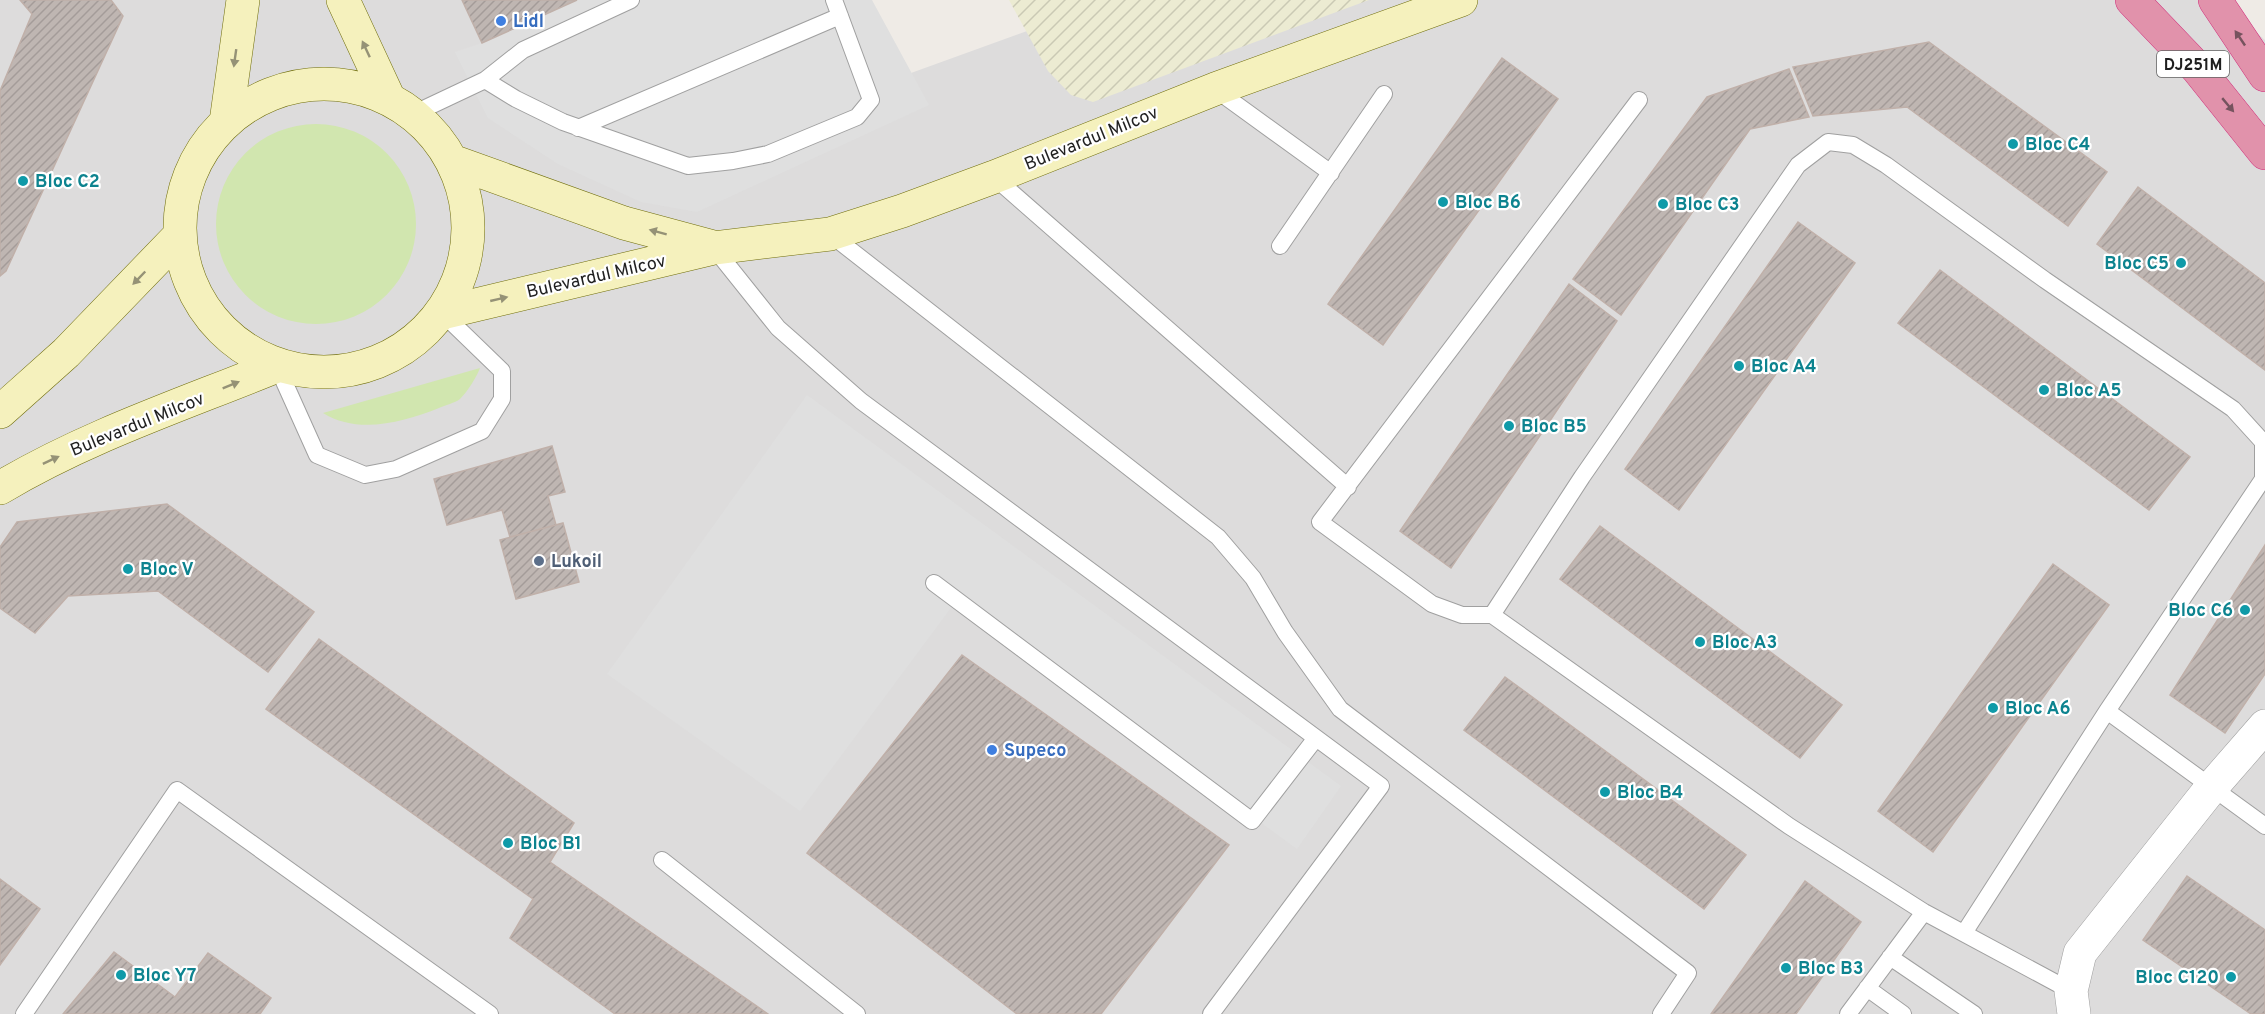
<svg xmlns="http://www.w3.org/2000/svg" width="2265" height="1014" font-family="Overpass,sans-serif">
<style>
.residential{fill:#dddcdc}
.farmland{fill:url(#farmland-furrows)}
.grass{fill:#d1e6af}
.parking{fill:#dfdfdf}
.building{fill:url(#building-hatch);stroke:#c0b0a9;stroke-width:1.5}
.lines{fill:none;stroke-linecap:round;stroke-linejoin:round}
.lane-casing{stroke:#a0a0a0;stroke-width:18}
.street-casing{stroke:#a0a0a0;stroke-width:34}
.secondary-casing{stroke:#706e0c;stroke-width:34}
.highway-casing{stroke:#d0307c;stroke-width:34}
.lane{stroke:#fff;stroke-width:16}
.street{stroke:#fff;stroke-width:33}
.secondary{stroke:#f5f1bd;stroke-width:33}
.highway{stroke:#e192ab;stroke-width:33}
.oneway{fill:#76535e}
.oneway2{fill:#959276}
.shop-dot{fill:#3f7fe0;stroke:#fff;stroke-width:2}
.culture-dot{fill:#0f9aa8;stroke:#fff;stroke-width:2}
.service-dot{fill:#5c6f8a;stroke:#fff;stroke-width:2}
.labels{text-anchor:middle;stroke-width:4.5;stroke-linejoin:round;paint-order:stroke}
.shield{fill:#fff;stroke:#626262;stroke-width:1.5}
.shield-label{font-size:16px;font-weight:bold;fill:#1f1f1f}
.shop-label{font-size:18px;font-weight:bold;fill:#366cbe;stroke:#fff;text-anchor:start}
.street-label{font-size:18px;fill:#1f1f1f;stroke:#fff}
.culture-label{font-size:18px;font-weight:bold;fill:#0d838f;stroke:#fff;text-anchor:start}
.service-label{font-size:18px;font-weight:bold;fill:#4e5e75;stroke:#fff;text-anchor:start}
</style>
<defs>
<pattern id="farmland-furrows" width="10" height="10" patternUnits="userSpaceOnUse" patternTransform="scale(1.5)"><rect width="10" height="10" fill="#ecebd2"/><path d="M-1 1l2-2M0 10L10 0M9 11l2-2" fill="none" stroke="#cac9b4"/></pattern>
<pattern id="building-hatch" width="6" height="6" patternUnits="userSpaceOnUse" patternTransform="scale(1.5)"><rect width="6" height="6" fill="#bfb6b2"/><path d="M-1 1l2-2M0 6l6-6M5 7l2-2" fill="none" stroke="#a49c99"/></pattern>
</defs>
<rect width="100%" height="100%" fill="#efebe6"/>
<!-- residential -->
<path class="residential" d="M0,0H566L629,175L1113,0H2219L2265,40V1014H0Z"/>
<!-- farmland -->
<path class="farmland" d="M1009,0H1369L1093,102L1071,95L1048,71Z"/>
<!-- grass -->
<path class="grass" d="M216 224a100 100 0 1 1 200 0a100 100 0 1 1-200 0Z
M480,368C476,378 468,391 460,399C455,403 445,405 439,408C404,422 358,435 323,413Z"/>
<!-- parking -->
<path class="parking" d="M577,0H872L929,105L697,212L641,202L558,164L488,118L455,52L482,43Z
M807,395L1341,786L1297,849L956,601L800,811L607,674Z"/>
<!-- building -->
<path class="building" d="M20,0H111L123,16L6,271L0,276V91L32,14Z
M462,0H577L482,43Z
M1929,42L2107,172L2068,226L1907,107L1813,116L1793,67Z
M1502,58L1558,99L1383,345L1328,304Z
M1789,69L1809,117L1750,129L1621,315L1573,279L1707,97Z
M2138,187L2265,283V370L2097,244Z
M1798,222L1855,263L1679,510L1625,469Z
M1940,270L2190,457L2149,510L1898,323Z
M1569,284L1617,321L1451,568L1400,531Z
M552,446L565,492L548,496L556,525L510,537L502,510L447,525L434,479Z
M167,504L314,612L268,672L158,591L68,596L35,633L0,608V547L17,522Z
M563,523L579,582L516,599L500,540Z
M1600,526L1842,705L1800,758L1560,579Z
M2265,545V674L2225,733L2170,695Z
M2053,564L2109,605L1933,852L1878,811Z
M319,639L574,823L550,862L768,1014H615L510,938L533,899L266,709Z
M962,655L1229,845L1101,1014H1017L807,853Z
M1505,677L1746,855L1704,909L1464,730Z
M2187,876L2265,930V1014H2251L2143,940Z
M0,879L40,909L0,965Z
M1805,881L1861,922L1796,1014H1711Z
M114,952L175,997L208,953L271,998L260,1014H63Z"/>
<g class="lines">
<!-- lane casing -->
<g class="lane-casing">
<path id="lane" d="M485,80L516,99L563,122L688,166L733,161L768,154L857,117L871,100L834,0
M1215,89L1331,173
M1639,100L1320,522L1432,604L1462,615H1492L1789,826L1924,912L2071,991
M413,114L485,80L523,50L631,0
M578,128L840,16
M994,177L1348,487
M830,234L1218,537L1253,578L1285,632L1340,709L1688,973L1661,1014
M1280,246L1384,94
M714,248L778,328L861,401L1381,786L1211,1014
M277,366L317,455L365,475L396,469L482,431L502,399V371L442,313
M934,583L1252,821L1316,738
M1492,615L1582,477L1798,165L1828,142L1853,145L1886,165L2045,280L2233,409L2263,442V479L2107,711L1964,933
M2107,711L2265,826
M662,860L857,1014
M1890,957L1974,1014
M1867,988L1903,1014
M24,1014L177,790L490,1014
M1848,1014L1924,912"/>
</g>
<!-- street casing -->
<g class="street-casing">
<path id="street" d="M2074,1014L2071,991L2080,953L2211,788L2265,726"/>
</g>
<!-- secondary casing -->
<g class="secondary-casing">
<path id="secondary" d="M343,0L389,99
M180 228a144 144 0 1 1 288 0a144 144 0 1 1-288 0Z
M226,122L243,0
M452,161L624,223L713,247
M442,313L714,248L830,234L902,211L994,177L1215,89L1461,0
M0,412L66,353L179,236
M0,488C87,436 184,404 277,366"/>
</g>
<!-- highway casing -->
<g class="highway-casing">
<path id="highway" d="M2132,0L2197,68L2265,153
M2215,0L2265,75"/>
</g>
<!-- lane -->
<use href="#lane" class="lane"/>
<!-- street -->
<use href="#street" class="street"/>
<!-- secondary -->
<use href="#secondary" class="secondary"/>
<!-- highway -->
<use href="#highway" class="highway"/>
</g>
<!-- one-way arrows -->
<defs><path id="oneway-solid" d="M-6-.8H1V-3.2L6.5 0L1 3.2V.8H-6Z" transform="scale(1.5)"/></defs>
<g class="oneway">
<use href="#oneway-solid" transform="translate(2240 38) rotate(-124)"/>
<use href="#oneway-solid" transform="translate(2228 105) rotate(50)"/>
</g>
<g class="oneway2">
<use href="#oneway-solid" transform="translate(366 49) rotate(-115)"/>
<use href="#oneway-solid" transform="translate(235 58) rotate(98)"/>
<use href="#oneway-solid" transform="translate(658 232) rotate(-165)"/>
<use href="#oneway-solid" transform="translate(139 278) rotate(134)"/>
<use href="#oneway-solid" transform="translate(499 299) rotate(-13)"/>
<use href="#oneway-solid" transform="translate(231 385) rotate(-22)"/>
<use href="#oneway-solid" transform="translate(51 460) rotate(-25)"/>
</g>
<!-- markers -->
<g class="shop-dot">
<circle cx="501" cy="21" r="6"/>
<circle cx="992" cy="750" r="6"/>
</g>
<g class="culture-dot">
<circle cx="2013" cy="144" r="6"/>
<circle cx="23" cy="181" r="6"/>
<circle cx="1443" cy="202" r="6"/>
<circle cx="1663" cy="204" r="6"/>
<circle cx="2181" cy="263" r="6"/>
<circle cx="1739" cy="366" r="6"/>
<circle cx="2044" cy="390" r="6"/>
<circle cx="1509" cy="426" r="6"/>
<circle cx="128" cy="569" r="6"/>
<circle cx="2245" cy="610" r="6"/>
<circle cx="1700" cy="642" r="6"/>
<circle cx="1993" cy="708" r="6"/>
<circle cx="1605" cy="792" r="6"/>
<circle cx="508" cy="843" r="6"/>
<circle cx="1786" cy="968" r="6"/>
<circle cx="121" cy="975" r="6"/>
<circle cx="2231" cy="977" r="6"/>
</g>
<circle class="service-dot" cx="539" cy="561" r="6"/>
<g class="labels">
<!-- shield labels -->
<rect class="shield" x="2157" y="51" width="72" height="26" rx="4.5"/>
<g class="shield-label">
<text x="2193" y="70">DJ251M</text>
</g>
<!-- shop labels -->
<g class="shop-label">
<text x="513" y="27">Lidl</text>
<text x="1004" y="756">Supeco</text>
</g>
<!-- street labels -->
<g class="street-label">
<text transform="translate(1091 138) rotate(-22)" y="6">Bulevardul Milcov</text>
<text transform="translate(596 276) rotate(-13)" y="6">Bulevardul Milcov</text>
<text transform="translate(137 424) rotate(-22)" y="6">Bulevardul Milcov</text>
</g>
<!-- culture labels -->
<g class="culture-label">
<text x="2025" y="150">Bloc C4</text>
<text x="35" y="187">Bloc C2</text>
<text x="1455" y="208">Bloc B6</text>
<text x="1675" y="210">Bloc C3</text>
<text x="2169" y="269" text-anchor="end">Bloc C5</text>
<text x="1751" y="372">Bloc A4</text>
<text x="2056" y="396">Bloc A5</text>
<text x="1521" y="432">Bloc B5</text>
<text x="140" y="575">Bloc V</text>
<text x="2233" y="616" text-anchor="end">Bloc C6</text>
<text x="1712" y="648">Bloc A3</text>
<text x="2005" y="714">Bloc A6</text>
<text x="1617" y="798">Bloc B4</text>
<text x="520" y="849">Bloc B1</text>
<text x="1798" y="974">Bloc B3</text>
<text x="133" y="981">Bloc Y7</text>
<text x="2219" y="983" text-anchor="end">Bloc C120</text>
</g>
<!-- service labels -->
<g class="service-label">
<text x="551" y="567">Lukoil</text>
</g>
</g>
</svg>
